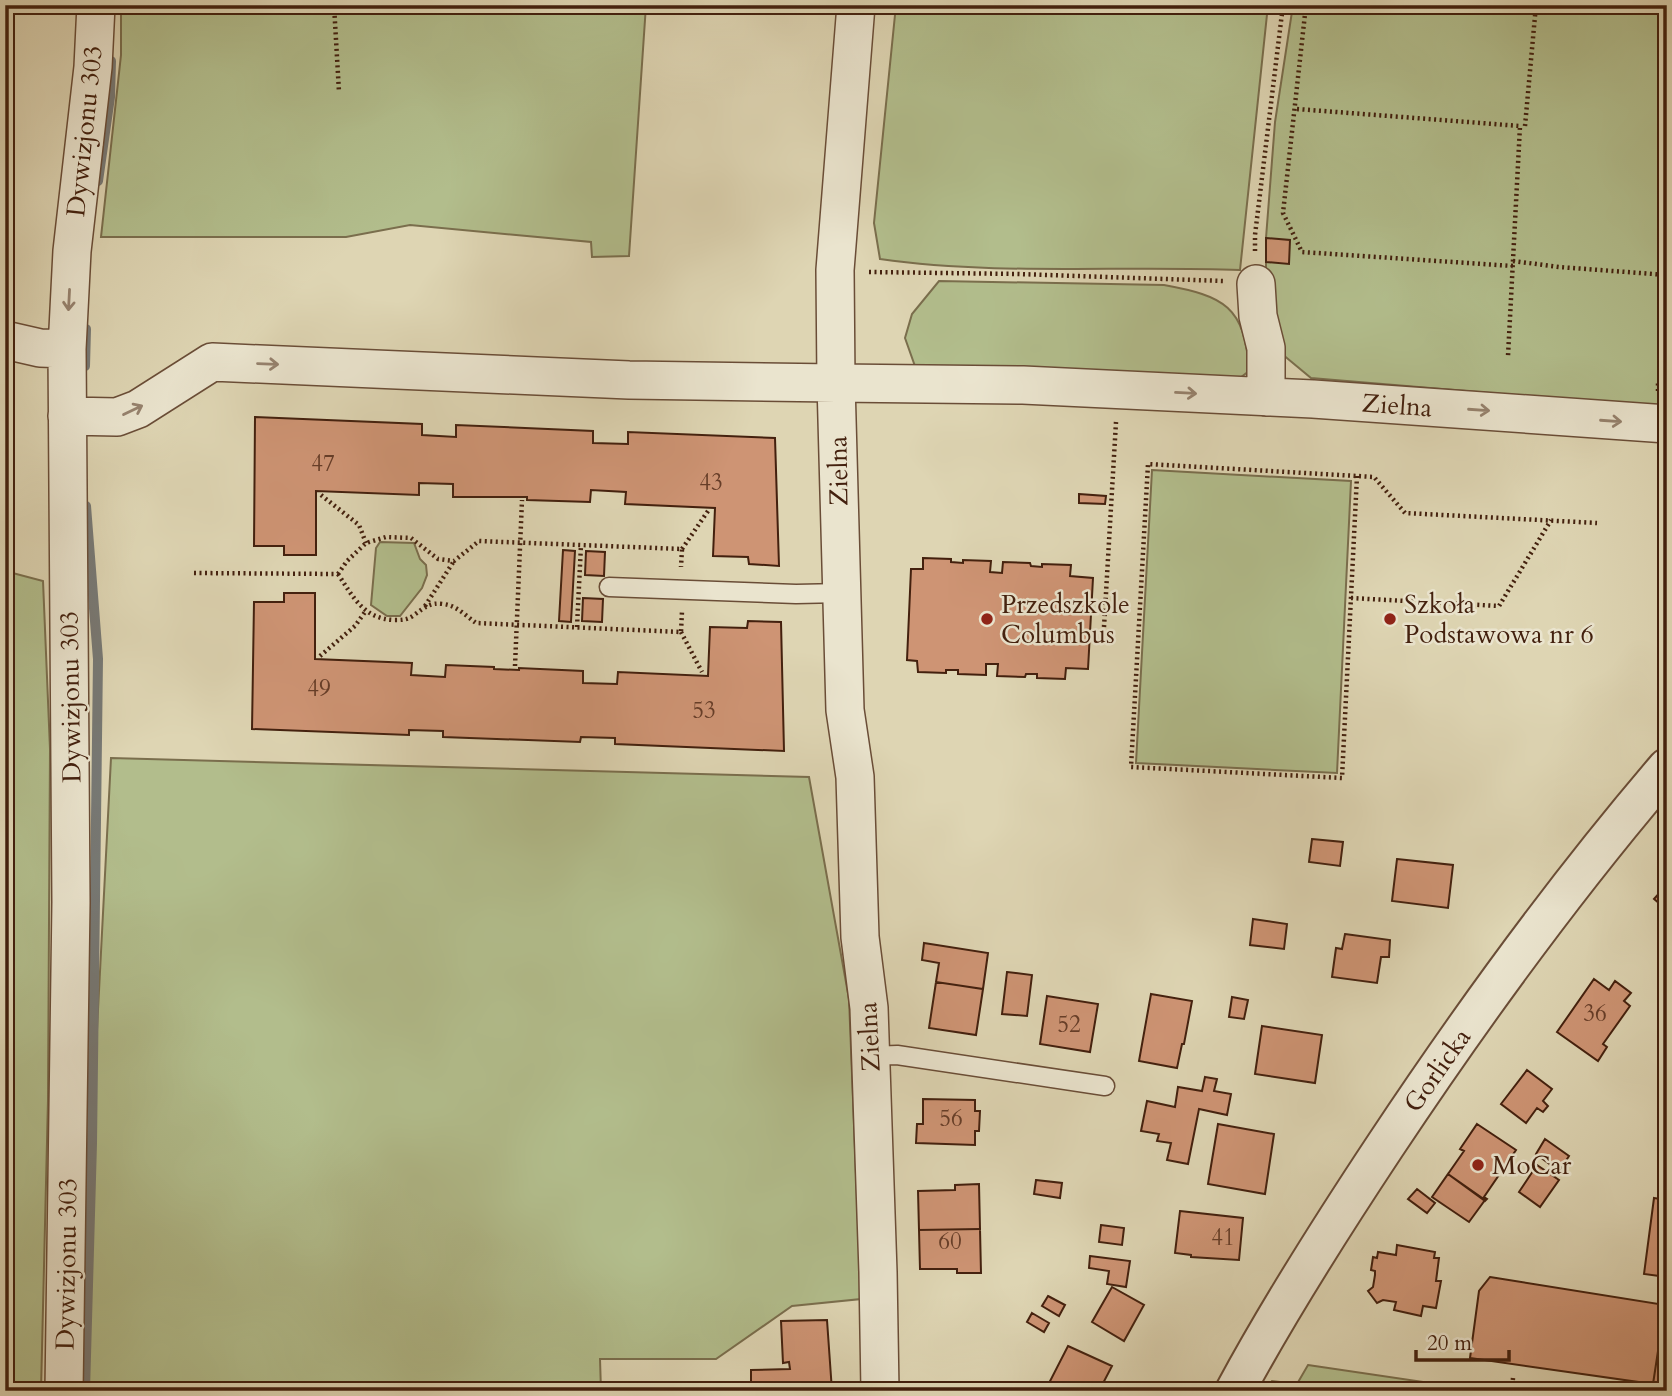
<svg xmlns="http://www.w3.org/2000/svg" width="1672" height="1396" font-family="Cardo,serif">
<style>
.green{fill:#b2bd8c;stroke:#7a6e4d;stroke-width:2}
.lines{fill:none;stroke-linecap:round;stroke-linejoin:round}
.stream{stroke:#777975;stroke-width:10}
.building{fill:#ce9474;stroke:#43200e;stroke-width:2}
.service-casing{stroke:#6a4d37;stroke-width:21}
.minor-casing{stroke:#6a4d37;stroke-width:40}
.tertiary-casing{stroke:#6a4d37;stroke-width:42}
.path{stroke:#43200e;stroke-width:4.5;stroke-dasharray:2 3.5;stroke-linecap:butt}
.service{stroke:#eae4ce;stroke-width:18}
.minor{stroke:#eae4ce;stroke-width:37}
.tertiary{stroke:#eae4ce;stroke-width:38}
.oneway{stroke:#96826e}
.poi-dot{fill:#8f2418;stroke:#eae4ce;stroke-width:2.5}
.labels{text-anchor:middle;stroke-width:5;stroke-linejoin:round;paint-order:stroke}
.number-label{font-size:23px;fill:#663d28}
.street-label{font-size:26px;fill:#43200e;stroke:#eae4ce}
.poi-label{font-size:26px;fill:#43200e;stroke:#eae4ce;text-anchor:start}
</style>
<rect width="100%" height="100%" fill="#ded5b3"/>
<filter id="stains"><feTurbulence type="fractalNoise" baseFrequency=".00286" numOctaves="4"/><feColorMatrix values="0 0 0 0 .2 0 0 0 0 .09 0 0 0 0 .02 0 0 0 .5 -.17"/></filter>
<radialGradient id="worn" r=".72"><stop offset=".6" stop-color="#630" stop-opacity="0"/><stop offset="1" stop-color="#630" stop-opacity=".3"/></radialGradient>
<!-- green -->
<path class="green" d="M121,5H646L629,256L592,257L591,242L410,225L346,237H101L121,55Z
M896,5H1268L1240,270C1120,265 999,276 880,259L874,223Z
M1293,5H1667V408L1311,378L1282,354L1266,299V238L1275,122Z
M939,281L1164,285C1224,296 1245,306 1249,371L1236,381L990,366L916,369L905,338L912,314Z
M1152,470L1351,481L1337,773L1136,763Z
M380,542L414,543L420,559L426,565L427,575L422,588L400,616H387L371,605L376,548Z
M5,571L43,581L50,749L48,1100L41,1391H5Z
M111,758L809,777L849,999L861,1299L792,1306L716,1359H600L601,1391H81L84,1282Z
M1308,1365L1437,1384L1434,1391H1273L1268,1388L1272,1381L1297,1384Z"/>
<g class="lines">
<!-- stream -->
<path class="stream" d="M98,181L110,97L111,61
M85,366L86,329
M85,1391L92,1143L98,659L86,506"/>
</g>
<!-- building -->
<path class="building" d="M1266,238L1290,240L1289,264L1266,262Z
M255,417L422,424V435L456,437V425L593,431V443L628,444V432L775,438L779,566L749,564L748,557L713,556L715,508L625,504L626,492L591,490L590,502L527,500V497H453V484L419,483V495L316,491V555H284V546H254Z
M1079,494L1106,496L1105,504L1079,503Z
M563,550L575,551L571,622L559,621Z
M586,551L605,552L604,576L585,575Z
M923,558L951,559V562L963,563V560L991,561L990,572L1002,573L1003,562L1030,563L1031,566L1042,567V564L1071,565L1070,576L1093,578L1088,669L1066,668L1065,679L1037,678V674H1026L1025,677L997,676L998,664H986V675L958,674V670H946V673L918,672L917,661L907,660L911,569H923Z
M284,593H315V659L412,663L411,675L445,677L446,665L494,667V669L519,670V668L583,671V683L617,684L618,672L708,676L710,627L747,628L748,621L781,622L784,751L615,744V738L581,737L580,742L443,737V731L409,730V735L252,729L254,602H284Z
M583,598L603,599L602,622L582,621Z
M1312,839L1343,842L1340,866L1309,862Z
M1397,859L1453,865L1448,908L1392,901Z
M1667,875V910L1654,899L1664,888L1659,884Z
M1253,919L1287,924L1284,949L1250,945Z
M1345,934L1390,940L1389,957H1381L1377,983L1332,977L1336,948L1342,949Z
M924,943L988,953L983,989L936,982L939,963L922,960Z
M1007,972L1032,975L1027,1016L1002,1014Z
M1594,979L1609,990L1615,981L1631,993L1624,1001L1630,1006L1603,1044L1607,1047L1598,1061L1557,1032Z
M936,982L983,989L976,1035L929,1028Z
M1151,994L1192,1001L1184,1044H1182L1177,1068L1139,1061Z
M1047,996L1098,1004L1090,1052L1040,1044Z
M1232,997L1248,1000L1244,1019L1229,1017Z
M1262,1026L1322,1035L1315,1083L1255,1074Z
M1527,1070L1552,1089L1543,1101L1548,1106L1543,1112L1537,1108L1526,1123L1501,1104Z
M1205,1077L1217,1079L1214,1091L1231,1094L1227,1115L1199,1109L1188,1164L1167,1160L1171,1143L1157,1141L1159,1134L1141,1131L1147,1101L1175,1107L1178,1087L1202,1091Z
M923,1099L975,1100V1111H980L979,1131H975V1145L916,1143L917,1124H923Z
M1218,1124L1274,1134L1265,1194L1208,1184Z
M1477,1124L1516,1150L1484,1197L1487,1199L1485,1201L1448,1174L1464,1151L1460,1149Z
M1545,1139L1569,1156L1559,1171L1536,1154Z
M1537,1165L1559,1180L1540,1207L1519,1192Z
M1448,1174L1485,1200L1469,1222L1432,1197Z
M1036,1180L1062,1183L1060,1198L1034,1194Z
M979,1184L980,1229L919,1230L918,1191L955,1190V1185Z
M1417,1189L1435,1203L1427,1213L1408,1199Z
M1654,1198L1667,1200V1277L1644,1274Z
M1180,1211L1243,1218L1239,1260L1191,1257V1255L1175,1253Z
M1101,1225L1124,1228L1122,1245L1099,1242Z
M980,1229L981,1273H957V1269H920L919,1230Z
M1397,1245L1435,1252L1434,1258H1439L1436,1281H1441L1436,1308L1423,1306L1421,1316L1394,1310L1396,1302L1383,1300L1377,1303L1368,1291L1373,1287L1375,1275V1271L1371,1270L1373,1257L1377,1258L1378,1252L1396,1255Z
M1090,1256L1130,1261L1126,1287L1107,1284L1109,1271L1089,1268Z
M1490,1277L1665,1305L1653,1384L1470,1358L1479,1291Z
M1112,1287L1144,1305L1124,1341L1092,1322Z
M1048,1296L1065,1305L1059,1316L1042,1306Z
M1665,1305H1667V1386L1653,1384Z
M1032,1313L1049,1323L1044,1332L1027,1322Z
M827,1320L832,1391H751V1370L790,1369L789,1362L783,1363L781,1321Z
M1068,1346L1112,1366L1099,1391H1055L1047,1387Z"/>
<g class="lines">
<!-- service casing -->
<g class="service-casing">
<path id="service" d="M609,587L796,594L842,593
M871,1056L897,1055L1105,1086"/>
</g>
<!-- minor casing -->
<g class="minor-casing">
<path id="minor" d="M1256,284L1258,316L1266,348V397
M5,340L40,348L67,349
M67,416L117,417L138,409L212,362L629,380L836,383L835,270L856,5
M64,1391L71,902L67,349L72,251L93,67L96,5
M880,1391L878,1272L869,1008L860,937L855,777L845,710L836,383L1023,385L1313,399L1667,424"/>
</g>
<!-- tertiary casing -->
<g class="tertiary-casing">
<path id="tertiary" d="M1235,1391C1280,1307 1332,1226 1385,1146C1472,1015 1565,887 1667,768"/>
</g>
<!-- path -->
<path class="path" d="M334,5L339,92
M1306,5L1283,213L1302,252L1513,266
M1297,109L1520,126L1508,356
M1525,126L1536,5
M1255,251V235L1283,5
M1513,261L1559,267L1667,275
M869,272L1019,274L1224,281
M1658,391V381L1667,379
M1357,476L1342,778L1131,767L1148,464L1357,476L1374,477L1405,513L1597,523
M321,495L359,525L366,543
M682,549L708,511
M194,573L338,574
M338,574C353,597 364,619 394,620C402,620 408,620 414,615C424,608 430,602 443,604C456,605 466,616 476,623L681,632L682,611
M338,574L347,561L366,543L386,537L411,538L438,559L454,561L479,541L682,549L681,567
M1351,598L1499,606L1551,520
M425,606L454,561
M577,627L581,545
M1104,627L1116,422
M681,632L702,672
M320,656L355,626L365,612
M515,666L522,500
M1512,1391L1513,1378"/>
<!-- service -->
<use href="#service" class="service"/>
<!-- minor -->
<use href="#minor" class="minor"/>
<!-- tertiary -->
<use href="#tertiary" class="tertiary"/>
</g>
<!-- one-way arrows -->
<defs><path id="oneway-shaft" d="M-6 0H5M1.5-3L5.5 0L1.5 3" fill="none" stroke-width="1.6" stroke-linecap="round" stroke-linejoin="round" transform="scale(1.75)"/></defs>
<g class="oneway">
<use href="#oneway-shaft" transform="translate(69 300) rotate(93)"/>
<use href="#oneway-shaft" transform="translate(268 364) rotate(2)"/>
<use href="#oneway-shaft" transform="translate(1186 393) rotate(3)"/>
<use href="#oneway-shaft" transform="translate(133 410) rotate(-26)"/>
<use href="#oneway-shaft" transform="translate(1479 410) rotate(4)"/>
<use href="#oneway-shaft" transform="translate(1611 421) rotate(4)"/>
</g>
<!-- markers -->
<g class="poi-dot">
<circle cx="987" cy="619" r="7"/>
<circle cx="1390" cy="619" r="7"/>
<circle cx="1478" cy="1165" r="7"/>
</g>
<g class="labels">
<!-- number labels -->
<g class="number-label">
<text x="323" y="471">47</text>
<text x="711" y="490">43</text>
<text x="319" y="696">49</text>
<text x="704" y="718">53</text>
<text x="1595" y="1021">36</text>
<text x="1069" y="1032">52</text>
<text x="951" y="1126">56</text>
<text x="1223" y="1245">41</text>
<text x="950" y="1249">60</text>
</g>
<!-- street labels -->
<g class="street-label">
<text transform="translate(84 131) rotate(-84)" y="9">Dywizjonu 303</text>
<text transform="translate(1397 405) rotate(4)" y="9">Zielna</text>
<text transform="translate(838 471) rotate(-91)" y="9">Zielna</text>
<text transform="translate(70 697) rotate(-91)" y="9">Dywizjonu 303</text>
<text transform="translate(869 1037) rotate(-93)" y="9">Zielna</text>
<text transform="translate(1437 1070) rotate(-55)" y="9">Gorlicka</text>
<text transform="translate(66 1264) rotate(-89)" y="9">Dywizjonu 303</text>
</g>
<!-- poi labels -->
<g class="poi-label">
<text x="1001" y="613">Przedszkole<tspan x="1001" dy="30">Columbus</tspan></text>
<text x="1404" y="613">Szkoła<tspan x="1404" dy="30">Podstawowa nr 6</tspan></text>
<text x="1492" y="1174">MoCar</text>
</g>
</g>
<!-- margin -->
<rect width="1672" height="1396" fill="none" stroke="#ded5b3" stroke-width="28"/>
<rect x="7" y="7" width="1658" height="1382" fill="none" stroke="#43200e" stroke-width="3.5"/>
<rect x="14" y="14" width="1644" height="1368" fill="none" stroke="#43200e" stroke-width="2"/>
<!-- scale -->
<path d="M1416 1350v10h93v-10" fill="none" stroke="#43200e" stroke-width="3.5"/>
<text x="1427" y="1350" font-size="21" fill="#43200e" stroke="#eae4ce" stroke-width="5" paint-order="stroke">20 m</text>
<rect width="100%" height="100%" filter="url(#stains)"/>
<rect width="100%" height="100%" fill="url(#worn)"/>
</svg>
